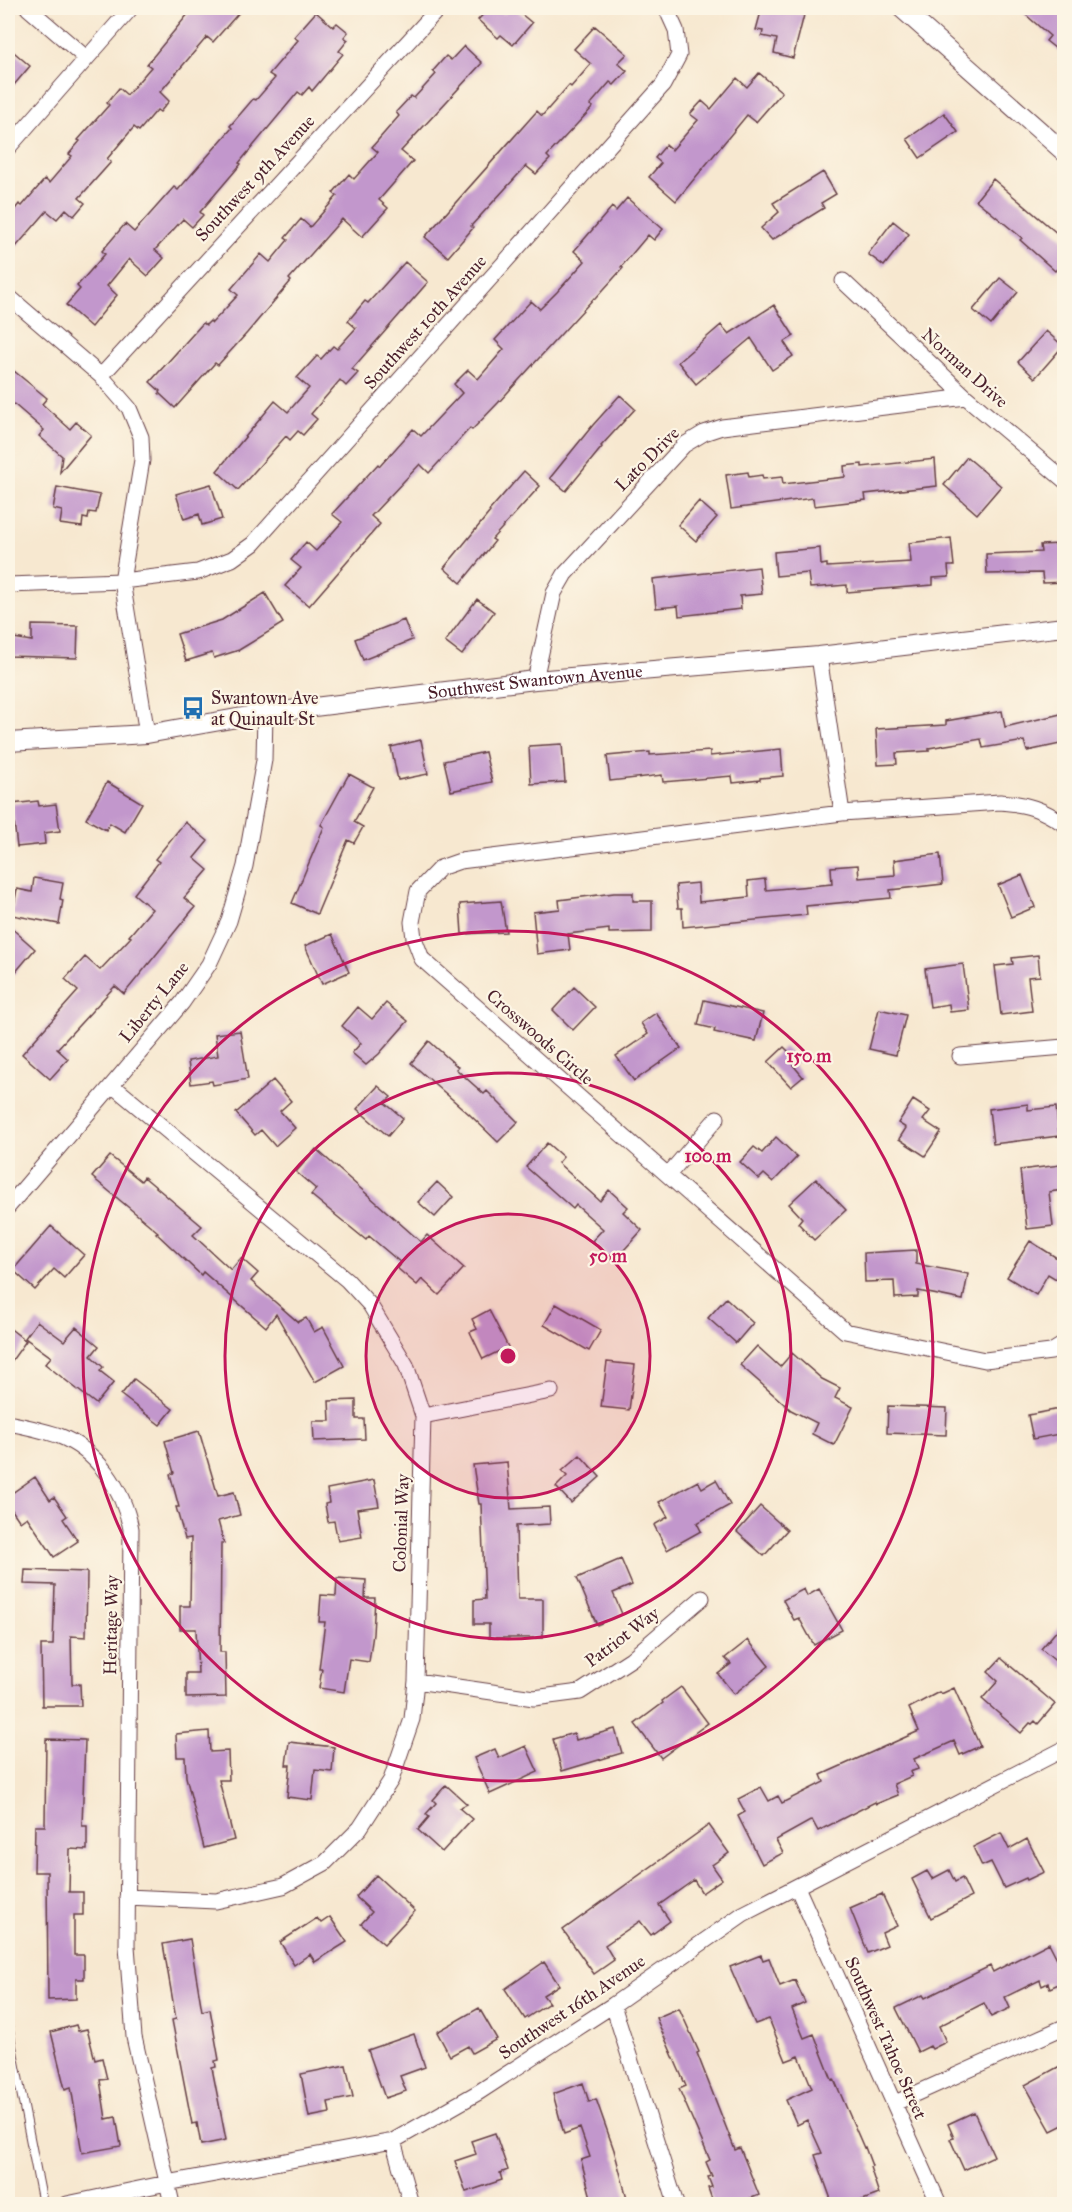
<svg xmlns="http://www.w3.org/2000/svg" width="1072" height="2212" font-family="'IM FELL Great Primer',serif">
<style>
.building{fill:#c297cc}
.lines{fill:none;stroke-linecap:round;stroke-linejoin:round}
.service-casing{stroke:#643d44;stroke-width:10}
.minor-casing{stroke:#643d44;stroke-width:17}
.tertiary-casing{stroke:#643d44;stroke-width:20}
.service{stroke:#fff;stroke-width:8}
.minor{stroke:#fff;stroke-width:15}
.tertiary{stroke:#fff;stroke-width:18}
.ring{fill:none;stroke:#c2185b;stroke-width:3}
.labels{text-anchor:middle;stroke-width:4.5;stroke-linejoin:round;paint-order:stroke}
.street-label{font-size:18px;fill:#4a1f2b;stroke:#fcf5e5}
.poi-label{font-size:18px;fill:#4a1f2b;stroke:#fcf5e5;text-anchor:start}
.centre{fill:#c2185b;stroke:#fcf5e5;stroke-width:3}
.ring-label{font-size:18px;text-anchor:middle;font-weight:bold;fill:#c2185b;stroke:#fcf5e5;stroke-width:4.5;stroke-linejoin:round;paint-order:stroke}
</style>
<rect width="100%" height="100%" fill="#fcf5e5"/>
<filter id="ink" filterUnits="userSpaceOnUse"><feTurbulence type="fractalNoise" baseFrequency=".0167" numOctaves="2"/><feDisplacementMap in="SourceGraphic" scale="12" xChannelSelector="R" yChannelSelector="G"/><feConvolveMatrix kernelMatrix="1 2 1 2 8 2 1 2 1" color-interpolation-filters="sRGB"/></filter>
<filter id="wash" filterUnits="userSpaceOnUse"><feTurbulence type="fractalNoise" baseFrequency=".008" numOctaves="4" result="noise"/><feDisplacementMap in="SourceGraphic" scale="24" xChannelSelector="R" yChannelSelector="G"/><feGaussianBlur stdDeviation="1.35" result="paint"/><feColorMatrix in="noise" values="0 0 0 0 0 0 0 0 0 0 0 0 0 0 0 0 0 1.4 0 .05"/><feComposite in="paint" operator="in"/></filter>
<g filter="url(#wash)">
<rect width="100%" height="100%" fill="#f7e8d0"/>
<g id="blocks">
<!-- building -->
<path class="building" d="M193,8H243L213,42L207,37L160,92L169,101L160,112L157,110L139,131L134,127L107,159L111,162L79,198L85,203L74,216L66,209L57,219L47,211L8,256V218L19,204L22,206L45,179L49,183L72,156L69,154L80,141L78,140L109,105L107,103L119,88L127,95L151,67L147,64Z
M489,8H497L504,14L510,8H514L532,23L513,45L501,35L498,38L478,20Z
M762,8H773L804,15L793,58L774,53L777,39L762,36L763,31L756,30Z
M1018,8H1065V56L1046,41L1050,36Z
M316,12L333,27L337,23L348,32L344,37L348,40L339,51L343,54L312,91L309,87L302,95L298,92L239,163L241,164L200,212L203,215L192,227L183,219L155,250L164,258L148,276L129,259L107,286L117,295L91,327L66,305L80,289L77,286L105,254L102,251L125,224L134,232L174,187L178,190L232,128L230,126L253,99L256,100L275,78L269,74L298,40L294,37Z
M595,26L627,54L618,63L627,71L614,85L610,82L590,105L593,107L547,156L550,159L536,174L526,166L471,226L473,228L448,257L425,237L537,111L542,116L569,85L571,87L591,64L574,49Z
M464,46L482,63L401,151L413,161L379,200L388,208L362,237L342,219L289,279L291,281L247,333L218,365L215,363L175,408L159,393L160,391L150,382L203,323L206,325L210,321L212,323L238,295L231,289L261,254L270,262L288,240L285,238L301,219L310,227L337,196L333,193L349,174L354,179L378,152L372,147L399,116L396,112L411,96L414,98L436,74L433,71L446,56L451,60Z
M8,47L30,66L8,92Z
M759,73L782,92L756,122L747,115L676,201L649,177L661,163L655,158L666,145L672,150L698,120L690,114L702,101L711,109L737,78L747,87Z
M944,113L958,132L920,158L907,139Z
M823,172L836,194L821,203L824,208L772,240L761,228L779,212L773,203Z
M993,179L1065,240V261L1055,271L1020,240L1022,238L976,200Z
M627,198L663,229L654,240L648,235L621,267L623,268L595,299L594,298L498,403L472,430L470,428L429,473L420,464L371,516L380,524L309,606L285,586L301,568L291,560L306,542L316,551L342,522L332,514L378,464L380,466L413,429L421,436L462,393L454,384L468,370L478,379L504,349L495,340L531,301L540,309L557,292L585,261L574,251L612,207L616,211Z
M893,221L909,234L884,266L868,254Z
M405,262L428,282L352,369L358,373L346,386L340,380L311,414L317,419L303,435L298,431L290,440L286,436L238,490L217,471L275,401L288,412L309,388L297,378L317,356L321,359L333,346L337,349L356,328L348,321L365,301L368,303Z
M1000,278L1018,292L991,325L973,310Z
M774,305L794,336L784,342L793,356L772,370L751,338L696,384L678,362L721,325L729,334Z
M1046,331L1063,346L1035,378L1018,362Z
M14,371L47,398L42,404L70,429L76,422L91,435L60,472L62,456L39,436L44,430L8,399V380Z
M620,395L635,409L601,446L602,447L566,491L550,478L593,425Z
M967,457L1001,486L977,514L944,485Z
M935,459L937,486L865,494L866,500L814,506L813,498L731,509L726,475L748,472L749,477L762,475L763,479L782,477L783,484L845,477L844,466L862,464V467Z
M524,471L540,486L492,539L495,541L461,583L444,568L490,512L489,511Z
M211,484L222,519L202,525L199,514L184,519L176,494Z
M57,487L100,495L96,513L89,512L88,519L83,518L82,527L60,524L62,511L53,509Z
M699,501L717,517L696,541L678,525Z
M951,538L954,566H948L949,577L933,578V585L847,592V585L810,588L808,573L776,576L774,552L820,548L821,565L827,564V567L911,562L909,543Z
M1061,544V547H1065V582L1043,583L1042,573L987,574L986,554L1041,552L1040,545Z
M759,567L762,594L740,596L741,609L679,616L678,606L656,608L653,579Z
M265,593L283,623L239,650L214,658L212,653L186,661L177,634L222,620Z
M477,599L494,612L462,655L445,642Z
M404,620L412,640L363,660L355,639Z
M32,625L78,626L77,658L8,656V637L32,641Z
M1002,711L1005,727L1065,713V743L1027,751L1024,741L983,748L981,739L929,748V751L896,753L897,764L878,765L876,729L946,725V721Z
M421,740L428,774L398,780L391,747Z
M562,744L565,782L531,784L529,746Z
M781,749L783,776L760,778V780L733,783L732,776L663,782L662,775L610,781L607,756L650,752V755L710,751V756Z
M485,752L492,782L451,791L444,761Z
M349,774L373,787L354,822L363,827L354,843L348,840L317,914L292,903L324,827L321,825Z
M107,782L142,803L125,832L110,823L106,830L86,819Z
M38,801L39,806L56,804L60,831L44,833L45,844L17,847L12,804Z
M185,822L208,841L194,858L208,870L184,898L195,907L124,994L115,986L57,1049L68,1059L50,1079L22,1054L78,991L65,979L85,957L100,970L131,937L129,936L152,909L134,894L159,862L155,859Z
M940,854L943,884L890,890L891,898L806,906L807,915L683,927L682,908H678L676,885L698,883L699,902L749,897L748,881L765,879L766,890L832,884L831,867L858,865L859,878L895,875L894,860Z
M1022,875L1035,907L1011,917L998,885Z
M34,878L63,883L60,899L63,900L59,924L12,915L17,889L32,892Z
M614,893H633V901H652V932L609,933V929L568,934L570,950L537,954L533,912L560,909L559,900Z
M501,901L506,932L462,934L460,904Z
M8,925L35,949L8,981Z
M332,934L349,972L322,984L305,946Z
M1038,955L1040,976L1028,977L1032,1011L1001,1015L995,966L1013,964L1012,958Z
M963,964L969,1010L950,1012L949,1004L930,1007L925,969Z
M574,987L595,1007L573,1030L553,1010Z
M704,1000L763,1013L756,1041L714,1032L715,1029L698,1025Z
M386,1003L408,1021L379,1054L366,1065L352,1053L361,1043L342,1026L358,1007L372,1019Z
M879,1009L906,1015L896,1055L869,1049Z
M656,1013L681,1048L634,1081L616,1056L648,1034L641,1023Z
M240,1031L248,1079L213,1085L212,1081L191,1084L188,1061L218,1056L215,1034Z
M429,1041L458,1067L456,1069L484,1094L487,1091L518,1122L498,1142L469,1114L411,1063Z
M784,1047L798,1061L793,1065L803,1077L791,1087L768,1062Z
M273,1080L291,1101L280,1111L295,1128L275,1146L261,1130L255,1135L236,1113Z
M378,1086L391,1097L385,1103L403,1118L388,1136L357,1109Z
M913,1100L930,1111L923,1120L941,1132L925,1156L899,1139L906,1128L898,1123Z
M1028,1104V1110L1056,1107L1059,1136L993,1144L989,1109Z
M776,1137L797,1157L773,1182L764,1174L759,1179L740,1162L754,1147L762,1153Z
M547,1143L563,1157L558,1163L600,1201L609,1190L628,1207L623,1212L642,1230L614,1261L592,1241L603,1229L576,1205L573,1209L526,1167Z
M316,1149L421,1242L427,1235L464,1268L439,1295L422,1279L417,1285L397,1268L401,1263L369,1236L366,1240L311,1195L316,1189L296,1172Z
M110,1156L141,1181L144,1177L202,1226L193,1235L231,1270L241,1258L258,1273L251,1281L298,1322L306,1318L314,1332L323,1327L344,1366L315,1382L276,1314L266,1327L203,1272L201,1275L156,1233L158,1232L92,1177Z
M1060,1165L1063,1190L1049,1192L1053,1226L1027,1229L1020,1170Z
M816,1179L846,1210L814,1240L798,1223L802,1218L789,1204Z
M437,1182L453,1197L435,1217L418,1202Z
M51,1226L84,1255L64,1278L54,1269L35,1290L13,1270Z
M1030,1241L1065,1263L1056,1279L1048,1274L1036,1295L1007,1277Z
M916,1250V1264L968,1274L963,1300L918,1291V1297L895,1298L894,1281L865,1282L864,1253Z
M726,1298L753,1323L736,1343L708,1318Z
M556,1304L601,1330L589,1351L544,1325Z
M489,1310L508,1347L483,1359L470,1332L477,1329L472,1319Z
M37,1321L64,1341L76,1327L99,1346L91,1356L103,1367L100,1371L114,1382L96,1404L45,1364L51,1357L25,1338Z
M8,1327L26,1341L8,1366Z
M757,1346L780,1367L792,1353L822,1379L840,1388L835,1398L853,1407L834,1445L812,1434L817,1423L791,1410L740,1365Z
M607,1362L635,1365L629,1410L601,1407Z
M134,1379L173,1409L160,1425L121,1395Z
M356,1400V1419H364L365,1439L314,1441L313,1421H330L329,1401Z
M888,1406L947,1408L946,1435L887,1433Z
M1065,1408V1433L1033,1439L1028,1415Z
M199,1431L218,1496L234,1492L240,1515L218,1521L224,1543H221L220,1652H225L226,1697L186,1698V1673H198L196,1629H180V1606H190L191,1538L185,1539L176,1507H179L170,1474L174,1473L165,1441Z
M580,1455L600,1477L571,1503L556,1487L567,1476L562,1471Z
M507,1462L511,1509L549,1507L550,1524L516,1526L518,1599H543V1638H489V1624H474V1600L485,1599L481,1504H479L473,1465Z
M35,1477L50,1500L54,1497L67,1516L63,1519L78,1541L54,1557L27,1517L20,1522L8,1504V1496Z
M374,1480L379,1506L357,1509L362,1537L338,1541L334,1521L328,1522L325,1504L329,1503L327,1489Z
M716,1480L730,1505L697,1523L701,1531L667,1550L654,1525L668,1517L659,1502L698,1481L702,1488Z
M760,1506L787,1530L764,1556L737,1532Z
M621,1559L632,1585L613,1593L622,1614L597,1625L577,1578Z
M25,1570L87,1572L86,1637L71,1636L72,1684H80L81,1706H42L41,1645H53L55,1585L24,1584Z
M337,1578L366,1580L365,1598H375L373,1634L369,1662L349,1659L344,1692L319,1688L322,1669H319L325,1622H319L321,1595L336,1596Z
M804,1589L807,1596L819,1589L842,1630L814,1645L799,1618L794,1620L783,1600Z
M1065,1621V1669L1041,1649Z
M748,1640L769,1666L734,1694L718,1674L731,1664L725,1658Z
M1001,1658L1055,1704L1038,1724L1035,1721L1032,1724L1030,1723L1021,1733L982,1699L998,1681L988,1672Z
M681,1687L708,1723L661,1758L635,1724L663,1703L662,1701Z
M954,1688L980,1746L960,1755L954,1741L914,1759L918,1769L910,1772L912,1776L894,1784L898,1795L876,1804L875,1802L818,1831L812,1820L776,1840L783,1853L762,1864L738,1816L745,1812L738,1799L761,1787L769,1801L778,1796L782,1803L824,1782L821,1775L919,1731L909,1708L939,1692L941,1694Z
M615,1729L622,1753L562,1771L553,1739L574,1733L576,1740Z
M209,1731L210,1752L228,1751L229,1780H219L234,1840L204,1848L186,1777L185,1757H177L176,1734Z
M46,1739L85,1740L82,1826H87V1850L70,1849L69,1892H83V1915H74V1955H84V1979H76V1999L48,2000L47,1872H34L35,1826H45Z
M289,1742L334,1747L332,1772L315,1770L312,1800L287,1797L290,1765H286Z
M526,1746L538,1772L490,1794L474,1758L495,1749L499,1758Z
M446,1785L467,1804L459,1808L472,1819L442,1852L418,1830L429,1817L426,1814L436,1803L433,1800Z
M709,1825L729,1853L712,1865L722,1879L702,1893L694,1880L659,1905L670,1921L651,1935L640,1921L605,1945L614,1960L594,1974L563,1930Z
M1001,1833L1009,1849L1027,1839L1044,1872L1027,1880L1026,1878L1004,1888L991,1862L982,1866L973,1847Z
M949,1870L955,1882L962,1878L971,1897L931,1918L912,1879L927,1871L932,1879Z
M376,1875L415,1911L384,1944L361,1924L372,1912L356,1897Z
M882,1894L897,1926L882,1933L887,1945L868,1953L850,1908Z
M330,1917L347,1942L315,1962L310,1954L294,1965L280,1942L317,1918L321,1923Z
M190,1939L202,2011L210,2009L219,2060L215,2061L216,2067L212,2068L226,2140L201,2145L197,2123L192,2124L172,2020L176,2019L163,1944Z
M1049,1943L1065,1974V1981L1050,1988L1048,1983L1042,1986L1040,1980L1005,1997L1010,2008L991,2017L984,2003L939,2026L946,2042L932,2049L930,2046L918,2052L896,2008L923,1995L925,1998L990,1966L993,1972Z
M761,1955L763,1960L769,1958L780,1986L795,1980L805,2003L792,2009L804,2038L814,2034L832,2080L834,2079L864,2148L865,2147L872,2166L870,2167L879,2194L849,2205H833L815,2155L822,2153L807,2120L797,2125L786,2100L812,2088L799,2056L786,2061L769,2019L755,2024L730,1967Z
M544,1962L559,1985L543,1995L549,2003L525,2019L505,1989Z
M479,2008L497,2039L472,2053L468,2046L450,2056L437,2032Z
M679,2008L699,2052L697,2053L735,2150L740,2148L759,2195L734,2205H714L708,2188L712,2187L708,2177L712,2176L706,2162L710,2160L679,2089L686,2086L656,2018Z
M76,2025L78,2031L87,2029L95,2060L102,2058L107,2079L100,2080L106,2119L116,2117L121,2146L82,2153L71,2087L65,2089L51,2032Z
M414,2034L425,2067L400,2076L406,2091L385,2098L368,2050Z
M346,2065L353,2097L328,2102L330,2113L309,2117L301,2074Z
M1058,2067L1065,2079V2124L1051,2131L1025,2085Z
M583,2083L589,2102L596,2099L614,2150L627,2198L605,2205H593L581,2160L590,2157L580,2128L564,2134L553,2094Z
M974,2112L994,2156L964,2170L950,2139L954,2138L948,2124Z
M495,2133L508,2170L500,2173L502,2180L466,2192L455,2161L476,2154L471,2141Z"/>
</g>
</g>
<g filter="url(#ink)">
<use href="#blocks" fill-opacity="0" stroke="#643d44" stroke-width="1.5"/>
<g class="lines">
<!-- service casing -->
<g class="service-casing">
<path id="service" d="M8,2026L43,2204"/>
</g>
<!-- minor casing -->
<g class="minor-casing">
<path id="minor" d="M28,8L86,58
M8,148L131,8
M843,281L966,397L1064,480
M8,296L101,376L129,408L141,437L142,460L122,581L147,734
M101,376L439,8
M8,585L122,581L198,572L232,559L253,544L663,85L679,55L676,30L666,8
M819,656L842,813
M535,680L554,593L565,574L684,445L704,433L722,427L966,397
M1064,824C1042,809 1027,804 1000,802L842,813L460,861L440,868L418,891L412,922L414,938L422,959L845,1331L985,1360L1051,1352L1064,1344
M960,1056L1064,1047
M112,1085L347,1280L370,1305L406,1365L423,1416L416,1681L412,1719L391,1780L360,1828L325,1863L283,1886L216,1901L127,1897
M668,1175L717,1118
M8,1207L182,1003L209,964L229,921L245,866L264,760L265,713
M423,1416L551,1391
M8,1423C24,1426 41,1430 57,1435C97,1450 123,1489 131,1529L127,1946L134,2037L172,2204
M416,1681L534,1698L580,1692L631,1659L702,1598
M797,1887L939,2204
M613,2005L676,2204
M895,2103L1064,2027
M393,2141L411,2204
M67,2204L167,2183L393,2141L479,2092L613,2005L743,1914L1064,1749"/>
</g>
<!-- tertiary casing -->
<g class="tertiary-casing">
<g id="tertiary">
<path d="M901,8L1064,152"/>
<path id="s1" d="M8,742L147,734L265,713L535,680L819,656L1064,627"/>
</g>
</g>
<!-- service -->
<use href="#service" class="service"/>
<!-- minor -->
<use href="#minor" class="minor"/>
<!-- tertiary -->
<use href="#tertiary" class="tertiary"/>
</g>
</g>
<!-- distance rings -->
<circle cx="508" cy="1356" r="142" fill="#c2185b" fill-opacity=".12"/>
<g class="ring">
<circle cx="508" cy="1356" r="142"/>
<circle cx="508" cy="1356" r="283"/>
<circle cx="508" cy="1356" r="425"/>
</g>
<!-- icons -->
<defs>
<g id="bus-bare" transform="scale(1.8)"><path d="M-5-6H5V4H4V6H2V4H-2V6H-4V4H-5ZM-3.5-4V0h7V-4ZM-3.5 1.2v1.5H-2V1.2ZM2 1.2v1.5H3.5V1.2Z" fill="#1f6fb2" stroke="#fcf5e5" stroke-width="2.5" paint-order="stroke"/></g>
</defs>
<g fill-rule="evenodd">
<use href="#bus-bare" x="193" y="708"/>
</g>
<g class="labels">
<!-- street labels -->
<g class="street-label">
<text transform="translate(255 178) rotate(-47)" y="6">Southwest 9th Avenue</text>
<text transform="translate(425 322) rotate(-48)" y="6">Southwest 10th Avenue</text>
<text transform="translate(965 368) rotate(42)" y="6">Norman Drive</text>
<text transform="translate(647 459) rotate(-45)" y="6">Lato Drive</text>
<text dy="6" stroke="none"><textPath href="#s1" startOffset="531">Southwest Swantown Avenue</textPath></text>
<text transform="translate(154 1002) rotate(-51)" y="6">Liberty Lane</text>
<text transform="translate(540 1037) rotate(41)" y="6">Crosswoods Circle</text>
<text transform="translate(401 1523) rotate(-88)" y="6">Colonial Way</text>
<text transform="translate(111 1625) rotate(-89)" y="6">Heritage Way</text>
<text transform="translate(622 1637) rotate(-37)" y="6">Patriot Way</text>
<text transform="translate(572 2007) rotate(-34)" y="6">Southwest 16th Avenue</text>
<text transform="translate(886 2038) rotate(66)" y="6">Southwest Tahoe Street</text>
</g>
<!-- poi labels -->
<g class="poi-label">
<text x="211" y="704">Swantown Ave<tspan x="211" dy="21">at Quinault St</tspan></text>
</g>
</g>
<circle cx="508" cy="1356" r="9" class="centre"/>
<g class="ring-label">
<text x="809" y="1062">150 m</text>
<text x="708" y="1162">100 m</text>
<text x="608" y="1262">50 m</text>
</g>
<!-- margin -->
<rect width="1072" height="2212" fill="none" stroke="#fcf5e5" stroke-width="30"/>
</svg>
